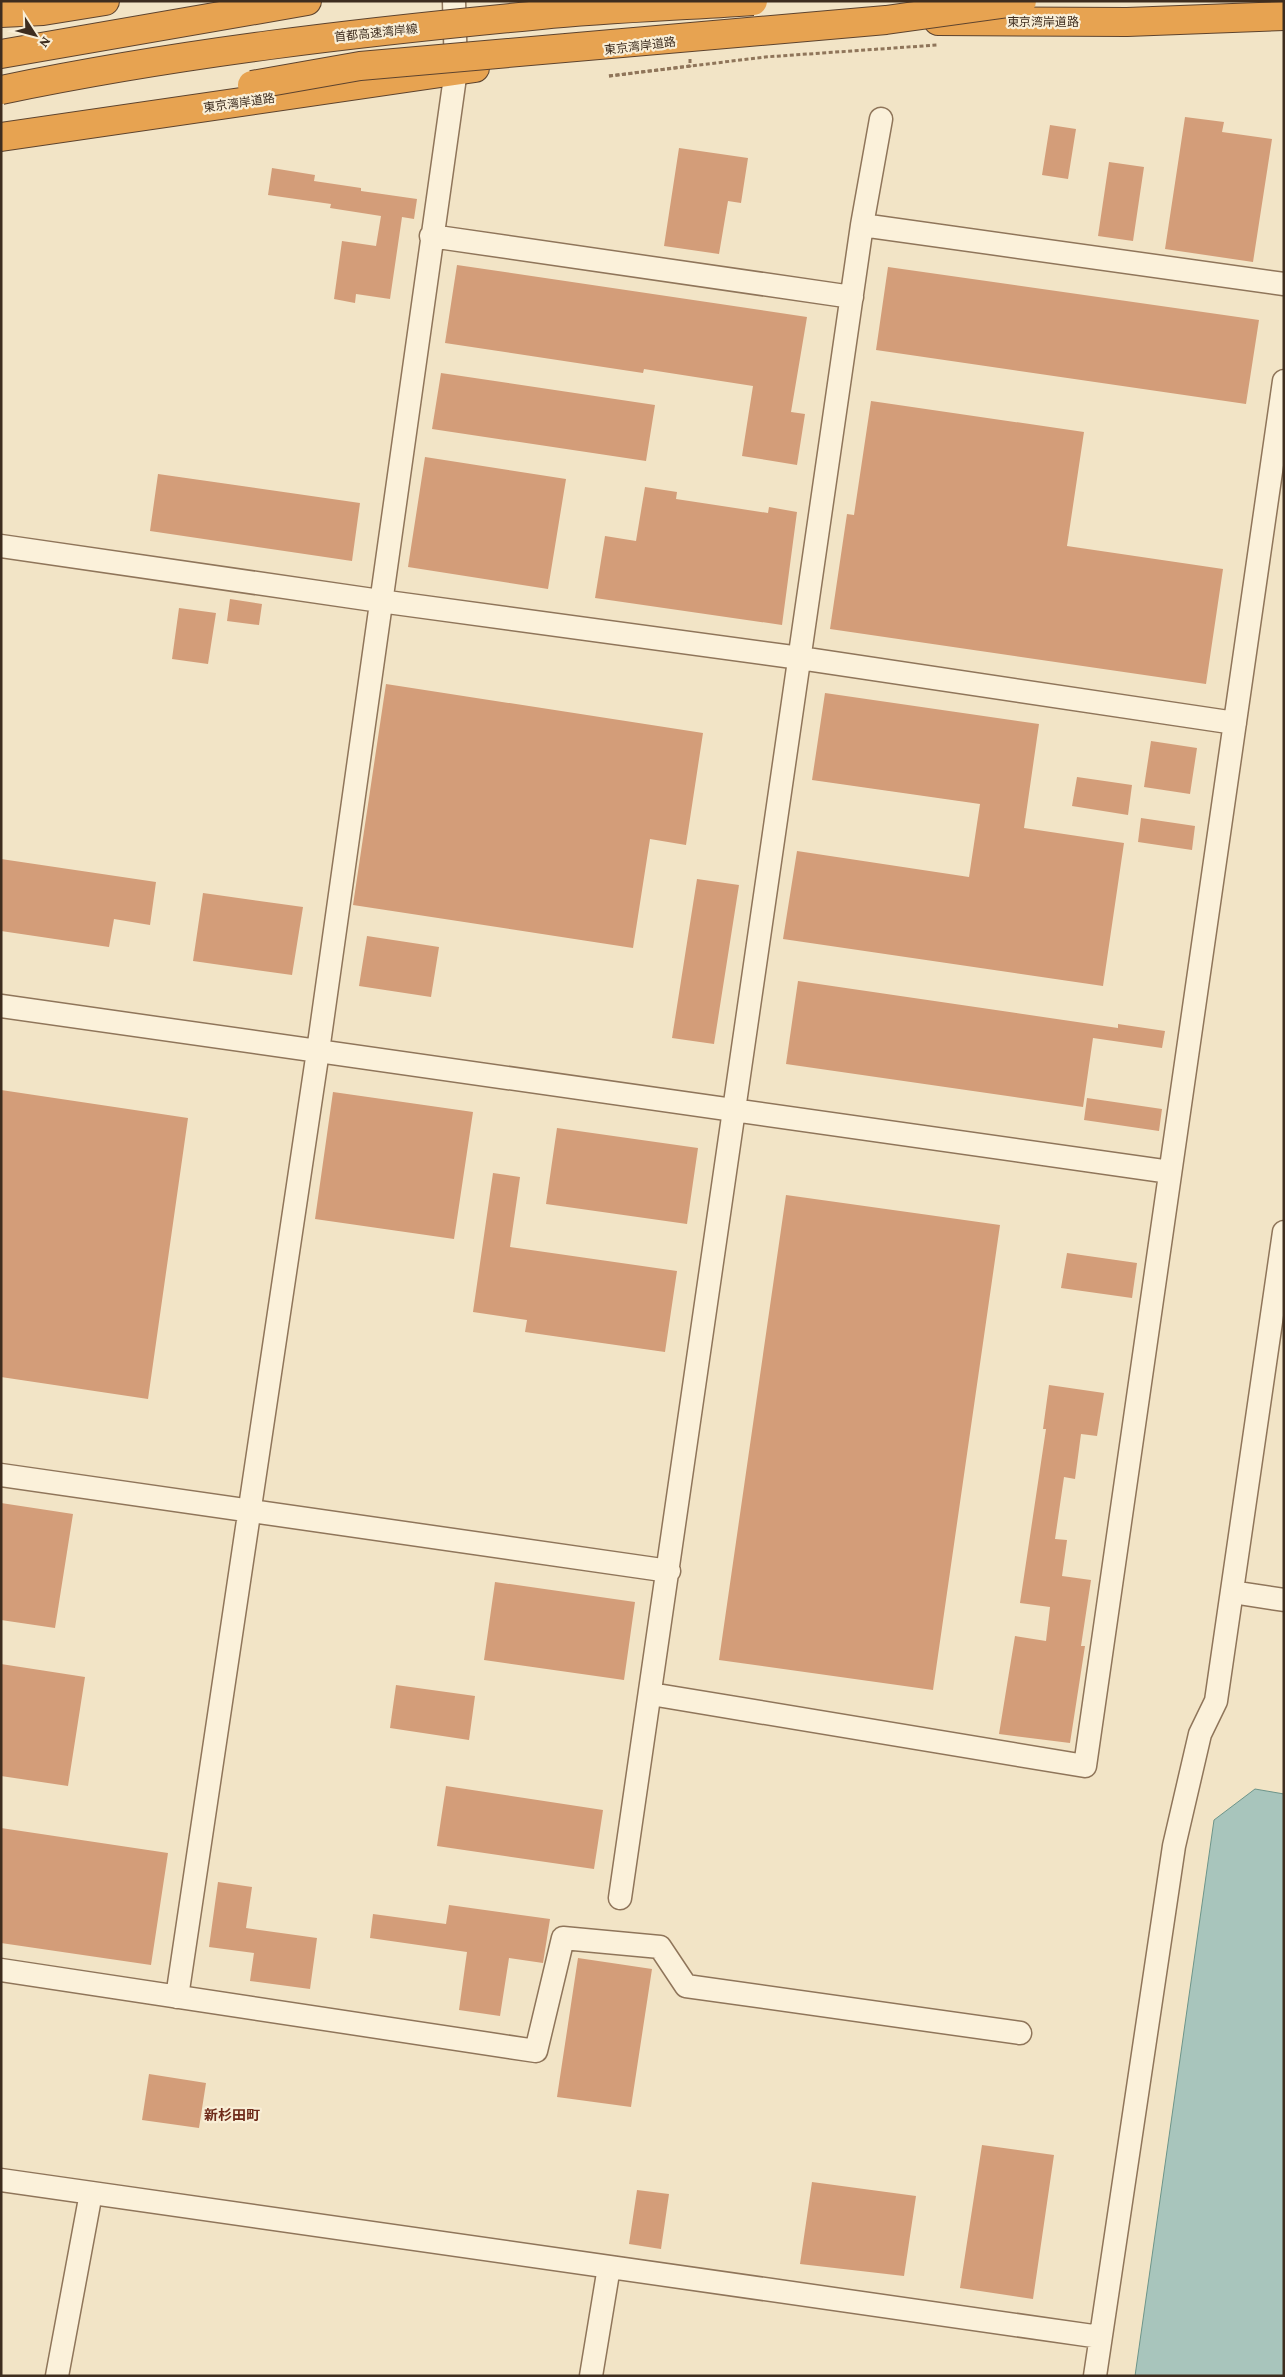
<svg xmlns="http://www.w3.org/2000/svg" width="1285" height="2377" font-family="'Crimson Pro','Noto Sans JP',serif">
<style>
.water{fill:#a8c5bc;stroke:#6d958a}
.building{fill:#d39d79}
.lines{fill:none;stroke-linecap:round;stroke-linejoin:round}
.minor-casing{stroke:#8f755a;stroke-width:25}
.highway-casing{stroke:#5d432e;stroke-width:30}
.path{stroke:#8f755a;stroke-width:3;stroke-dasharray:4 2.5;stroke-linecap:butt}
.minor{stroke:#fbf1da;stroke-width:22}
.highway{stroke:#e7a351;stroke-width:28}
.highway-bridge-casing{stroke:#5d432e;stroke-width:30;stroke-linecap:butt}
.path-bridge{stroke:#8f755a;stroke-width:3;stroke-dasharray:4 2.5;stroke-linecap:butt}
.highway-bridge{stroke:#e7a351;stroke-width:28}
.labels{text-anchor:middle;stroke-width:4.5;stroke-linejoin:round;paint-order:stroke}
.street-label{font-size:12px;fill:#3e2d1f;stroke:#f9eed6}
.neighbourhood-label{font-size:14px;font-weight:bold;fill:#6f2b1a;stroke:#f9eed6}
</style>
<rect width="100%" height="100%" fill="#f2e4c6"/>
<!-- water -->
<path class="water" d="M1255,1789L1284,1794V2376H1135L1214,1820Z"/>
<!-- building -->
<path class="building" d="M1185,117L1224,122L1222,132L1272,139L1253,262L1165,249Z
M1050,125L1076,129L1068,179L1042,175Z
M679,148L748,158L741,203L728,201L719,254L664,246Z
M1109,162L1144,167L1133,241L1098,236Z
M272,168L315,175L314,181L361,188V191L417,199L414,219L402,217L390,299L356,294L355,303L334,299L342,241L376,246L381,216L330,208L331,204L268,195Z
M457,265L807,317L791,412L805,414L797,465L742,456L753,386L644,369L643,373L445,343Z
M888,267L1259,320L1246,404L876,350Z
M441,373L655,405L646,461L432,429Z
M871,401L1084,432L1067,546L1223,569L1206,684L830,629L847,514L854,515Z
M425,457L566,479L548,589L408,567Z
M158,474L360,503L352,561L150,531Z
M645,487L677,492L676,499L768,513L769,507L797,512L782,625L595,598L605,536L636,541Z
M230,599L262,604L259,625L227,621Z
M179,608L216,613L208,664L172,659Z
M386,684L703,733L686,845L650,839L633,948L353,905Z
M825,693L1039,724L1024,828L1124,843L1103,986L783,939L797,851L969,877L980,804L812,780Z
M1151,741L1197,748L1190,794L1144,787Z
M1077,777L1132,785L1128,815L1072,806Z
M1141,818L1195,826L1192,850L1138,842Z
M1,859L156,882L150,925L114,919L109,947L1,931Z
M697,879L739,885L714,1044L672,1038Z
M203,893L303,907L292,975L193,961Z
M367,936L439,947L431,997L359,986Z
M798,981L1118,1028V1024L1165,1031L1162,1048L1093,1038L1083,1107L786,1064Z
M1,1090L188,1118L148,1399L1,1377Z
M333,1092L473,1112L454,1239L315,1219Z
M1087,1098L1162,1109L1159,1131L1084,1120Z
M557,1128L698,1148L687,1224L546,1204Z
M493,1173L520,1177L510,1247L677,1271L665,1352L525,1332L527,1320L473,1312Z
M786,1195L1000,1225L933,1690L719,1660Z
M1067,1253L1137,1263L1132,1298L1061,1288Z
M1049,1385L1104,1393L1097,1436L1081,1434L1075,1479L1064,1477L1055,1539L1067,1540L1062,1576L1091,1580L1081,1646H1085L1070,1743L999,1734L1015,1636L1046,1641L1050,1607L1020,1603L1046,1429H1043Z
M1,1503L73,1514L55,1628L1,1620Z
M495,1582L635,1602L624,1680L484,1660Z
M1,1664L85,1677L68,1786L1,1776Z
M396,1685L475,1696L469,1740L390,1728Z
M446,1786L603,1810L594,1869L437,1846Z
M1,1828L168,1853L151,1965L1,1943Z
M218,1882L252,1887L246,1928L317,1938L310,1989L250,1981L254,1953L209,1947Z
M449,1905L550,1919L543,1963L509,1958L500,2016L459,2010L467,1952L370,1938L373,1914L446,1924Z
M578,1958L652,1969L631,2107L557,2097Z
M149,2074L206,2083L199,2128L142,2120Z
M982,2145L1054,2155L1033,2299L960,2288Z
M812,2182L916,2196L904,2276L800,2264Z
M637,2190L669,2194L661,2249L629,2244Z"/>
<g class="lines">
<!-- minor casing -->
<g class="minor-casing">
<path id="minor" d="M862,225L1284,284
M431,236L852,297
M1,546L380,601L800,658L1235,723
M1,1006L1170,1172
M1,1475L669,1571
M1232,1592L1284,1600
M651,1694L1085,1766L1284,381
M620,1898L862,225L881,119
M1,1970L536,2051L563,1938L660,1947L686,1986L1020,2033
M177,1997L318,1051L456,70L454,1
M1,2180L1100,2337
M57,2376L91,2193
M591,2376L609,2267
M1095,2376L1174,1846L1200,1734L1216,1701L1284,1232"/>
</g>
<!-- highway casing -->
<g class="highway-casing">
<path id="highway" d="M1,13L43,11L105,1
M938,21L1127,22L1284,16
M1,54L307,1
M1,137L475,68"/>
</g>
<!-- path -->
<path class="path" d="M609,76L765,57L937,45"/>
<!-- minor -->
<use href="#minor" class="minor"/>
<!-- highway -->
<use href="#highway" class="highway"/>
<!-- highway-bridge casing -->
<g class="highway-bridge-casing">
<path id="highway-bridge" d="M252,85L360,66L886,20L1022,1
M1,90C178,53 361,32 541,15C611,8 683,6 753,1"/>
</g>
<!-- path-bridge -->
<path class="path-bridge" d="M609,76L690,66V59"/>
<!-- highway-bridge -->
<use href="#highway-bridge" class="highway-bridge"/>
</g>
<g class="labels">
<!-- street labels -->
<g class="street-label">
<text x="1043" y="26">東京湾岸道路</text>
<text transform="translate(376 33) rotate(-6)" y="4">首都高速湾岸線</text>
<text transform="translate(640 46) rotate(-7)" y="4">東京湾岸道路</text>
<text transform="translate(239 103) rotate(-8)" y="4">東京湾岸道路</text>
</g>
<!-- neighbourhood labels -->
<g class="neighbourhood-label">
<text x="232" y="2120">新杉田町</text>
</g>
</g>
<!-- border -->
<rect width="1285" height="2377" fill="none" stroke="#3e2d1f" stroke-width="5"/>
<!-- north arrow -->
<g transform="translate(35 35) rotate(126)" stroke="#f9eed6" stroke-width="4" paint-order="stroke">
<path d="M0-4L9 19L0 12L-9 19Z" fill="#3e2d1f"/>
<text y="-8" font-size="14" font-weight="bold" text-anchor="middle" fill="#3e2d1f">N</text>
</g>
</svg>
